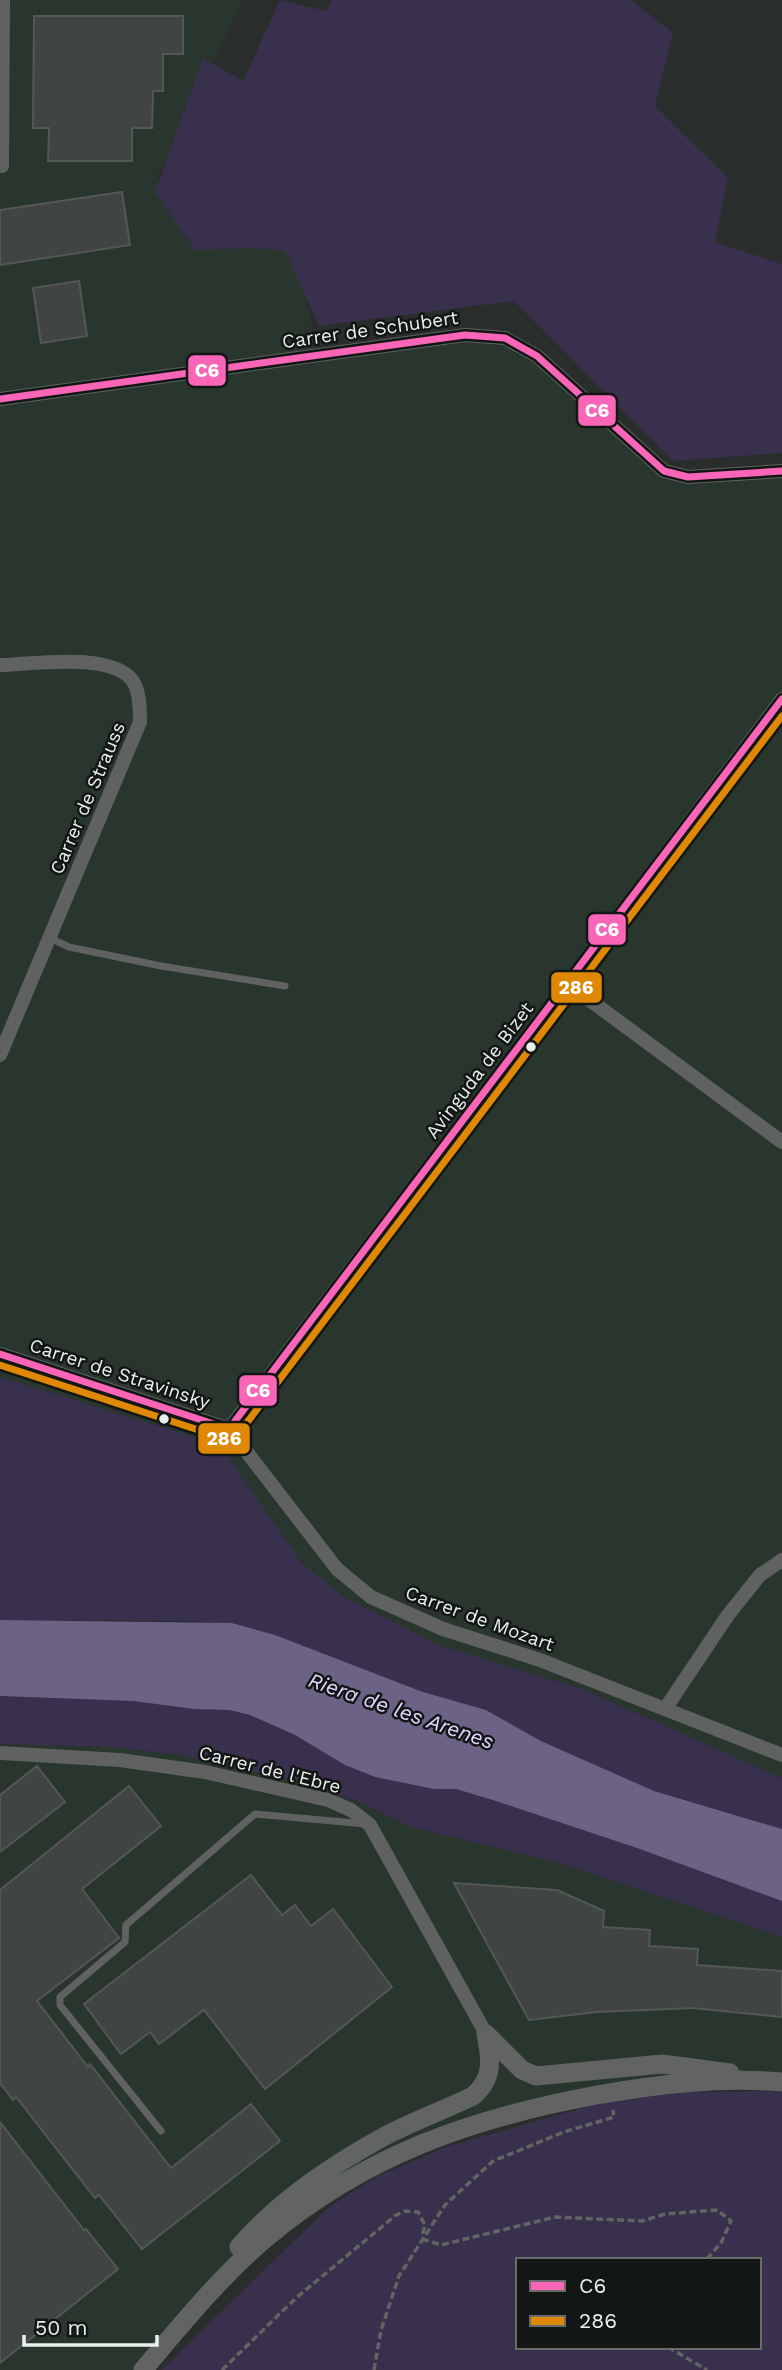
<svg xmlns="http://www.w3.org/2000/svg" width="782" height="2370" font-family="'Work Sans',sans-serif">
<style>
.built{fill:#28362e}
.green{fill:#38304d;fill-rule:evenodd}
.water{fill:#6b6286}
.building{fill:#404442;stroke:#535755;stroke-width:2}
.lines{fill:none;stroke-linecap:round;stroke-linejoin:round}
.path{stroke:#626462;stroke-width:3.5;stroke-dasharray:7 3.5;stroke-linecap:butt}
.service{stroke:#5f6261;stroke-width:7}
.minor{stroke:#5f6261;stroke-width:14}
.secondary{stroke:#616462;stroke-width:19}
.bus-1-casing{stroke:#121614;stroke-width:12}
.bus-2-casing{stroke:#121614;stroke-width:12}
.bus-1{stroke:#fa66b7;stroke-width:7}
.bus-2{stroke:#de8806;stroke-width:7}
.bus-dot{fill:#e9efec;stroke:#121614;stroke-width:2.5}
.labels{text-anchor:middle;stroke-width:5;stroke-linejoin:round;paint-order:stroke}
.street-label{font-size:19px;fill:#e9efec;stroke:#121614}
.water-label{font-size:21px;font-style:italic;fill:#e1d6ff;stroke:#121614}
.line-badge{stroke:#121614;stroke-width:2.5}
.badge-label{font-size:19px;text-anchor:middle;font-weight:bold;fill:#fff}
</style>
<rect width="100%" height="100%" fill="#292d2b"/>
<!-- built -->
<path class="built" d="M0,0H243L156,180L197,243L293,231L317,353L505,338L664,471H782V1778L585,1690L438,1645L389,1620L346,1598L302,1563L220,1445L0,1377Z
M0,1744L110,1747L181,1755L304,1783L362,1803L411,1827L556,1862L782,1937V2082L743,2080L488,2119L306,2206L147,2370H0Z"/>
<!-- green -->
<path class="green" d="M280,0L326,11L333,0H631L673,33L655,106L728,178L715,242L782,264V453L673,461L514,301L319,326L285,250L246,248L195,250L155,192L203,58L243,81Z
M0,1377L220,1445L302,1563L346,1598L438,1645L585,1690L782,1778V1829L654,1791L541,1741L486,1710L423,1692L275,1635L196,1621L0,1620Z
M0,1696L133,1701L194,1709L229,1710L250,1715L295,1735L345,1765L375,1777L434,1789H456L499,1802L637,1848L782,1901V1937L556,1862L411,1827L362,1803L304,1783L181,1755L110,1747L0,1744Z
M763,2091L782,2092V2370H161L330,2206L378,2176L446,2147L586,2107L626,2099L690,2092ZM518,2260H759V2347H518Z"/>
<!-- water -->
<path class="water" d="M0,1620L232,1623L275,1635L423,1692L486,1710L541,1741L654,1791L782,1829V1901L637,1848L499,1802L456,1789H434L375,1777L345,1765L295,1735L250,1715L229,1710L194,1709L133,1701L0,1696Z"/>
<!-- building -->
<path class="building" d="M34,16H183V54H163V91H153L152,128H132V161H48L49,128H33Z
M122,192L130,245L0,265V210Z
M79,281L87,336L41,343L33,288Z
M37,1766L65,1802L0,1852V1795Z
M129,1786L161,1826L82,1889L119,1938L37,2001L88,2067L90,2064L171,2168L251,2104L280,2141L142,2249L99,2195L95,2198L16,2097L13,2100L0,2083V1890Z
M251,1875L282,1915L295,1905L311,1926L333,1909L392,1987L265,2089L204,2010L159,2044L150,2032L121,2054L84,2004Z
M454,1883L557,1890L604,1911L603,1927L650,1930L649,1946L698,1949L697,1965L782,1971V2017L693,2008L597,2012L529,2020Z
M0,2122L84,2230L86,2229L118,2269L0,2363Z"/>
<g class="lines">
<!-- path -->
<path class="path" d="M422,2239L441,2245L555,2217L642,2221L665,2214L717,2210L731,2221L721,2243L706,2260
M668,2347L707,2370
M222,2370L296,2298L396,2215L406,2211L418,2212L425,2225L422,2237
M374,2370L381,2330L399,2276L445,2205L493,2161L564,2132L614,2117L613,2110"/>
<!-- service -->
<path class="service" d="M50,938L69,947L161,966L285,986
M161,2131L60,2005V1997L125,1942L126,1925L255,1814L366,1824"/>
<!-- minor -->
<path class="minor" d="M2,166L3,0
M0,399L465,335L505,338L537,356L664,471L688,477L782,471
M0,665C34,664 110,652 132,680C140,690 140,710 140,722L0,1055
M568,984L782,1142
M0,1354L229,1429
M229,1429L568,984L782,699
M229,1429L337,1569L371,1597L443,1629L540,1660L782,1755
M665,1709L728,1615L760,1575L782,1560
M0,1753L120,1760L205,1772L328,1800L351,1810L370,1825L486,2034"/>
<!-- secondary -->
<path class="secondary" d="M487,2035L522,2070L536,2076L662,2064L730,2073
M239,2247C278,2201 332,2165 385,2136C413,2121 444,2110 473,2096C494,2078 491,2059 486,2034
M143,2370C182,2324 220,2277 266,2238C365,2155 472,2118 597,2095C659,2084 720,2077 782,2082"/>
<!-- bus-1 casing -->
<g class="bus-1-casing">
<path id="bus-1" d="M0,399L465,335L505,338L537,356L664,471L688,477L782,471
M0,1354L229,1429L782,699"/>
</g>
<!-- bus-2 casing -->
<g class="bus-2-casing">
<path id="bus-2" d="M0,1365L226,1439L236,1437L782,716"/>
</g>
<!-- bus-1 -->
<use href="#bus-1" class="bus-1"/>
<!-- bus-2 -->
<use href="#bus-2" class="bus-2"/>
</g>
<!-- markers -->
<g class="bus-dot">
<circle cx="531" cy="1047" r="6"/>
<circle cx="164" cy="1419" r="6"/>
</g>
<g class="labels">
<!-- street labels -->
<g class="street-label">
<text transform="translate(370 329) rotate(-8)" y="7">Carrer de Schubert</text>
<text transform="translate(87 798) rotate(-67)" y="7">Carrer de Strauss</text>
<text transform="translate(479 1070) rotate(-53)" y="7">Avinguda de Bizet</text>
<text transform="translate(120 1373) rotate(18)" y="7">Carrer de Stravinsky</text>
<text transform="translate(480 1618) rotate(20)" y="7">Carrer de Mozart</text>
<text transform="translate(270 1769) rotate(14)" y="7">Carrer de l'Ebre</text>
</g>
<!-- water labels -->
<g class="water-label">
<text transform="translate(401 1711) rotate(19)" y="7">Riera de les Arenes</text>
</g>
</g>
<g class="line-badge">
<rect x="187" y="354" width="40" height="33" rx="7" fill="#fa66b7"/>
<rect x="577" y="394" width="40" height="33" rx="7" fill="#fa66b7"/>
<rect x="587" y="913" width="40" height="33" rx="7" fill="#fa66b7"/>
<rect x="550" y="971" width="53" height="33" rx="7" fill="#de8806"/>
<rect x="238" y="1374" width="40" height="33" rx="7" fill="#fa66b7"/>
<rect x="197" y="1422" width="54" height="33" rx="7" fill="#de8806"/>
</g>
<g class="badge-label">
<text x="207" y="377">C6</text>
<text x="597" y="417">C6</text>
<text x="607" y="936">C6</text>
<text x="576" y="994">286</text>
<text x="258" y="1397">C6</text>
<text x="224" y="1445">286</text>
</g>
<!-- legend -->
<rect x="516" y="2258" width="245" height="91" fill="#121614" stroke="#686d6a" stroke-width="2"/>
<rect x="530" y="2281" width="35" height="10" fill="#fa66b7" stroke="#686d6a" stroke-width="2"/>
<text x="579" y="2293" font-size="21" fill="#e9efec">C6</text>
<rect x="530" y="2316" width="35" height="10" fill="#de8806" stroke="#686d6a" stroke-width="2"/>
<text x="579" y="2328" font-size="21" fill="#e9efec">286</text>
<!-- scale -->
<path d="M24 2335v10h133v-10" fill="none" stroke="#e9efec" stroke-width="3.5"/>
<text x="35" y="2335" font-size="21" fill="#e9efec" stroke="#121614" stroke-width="5" paint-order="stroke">50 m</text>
</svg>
